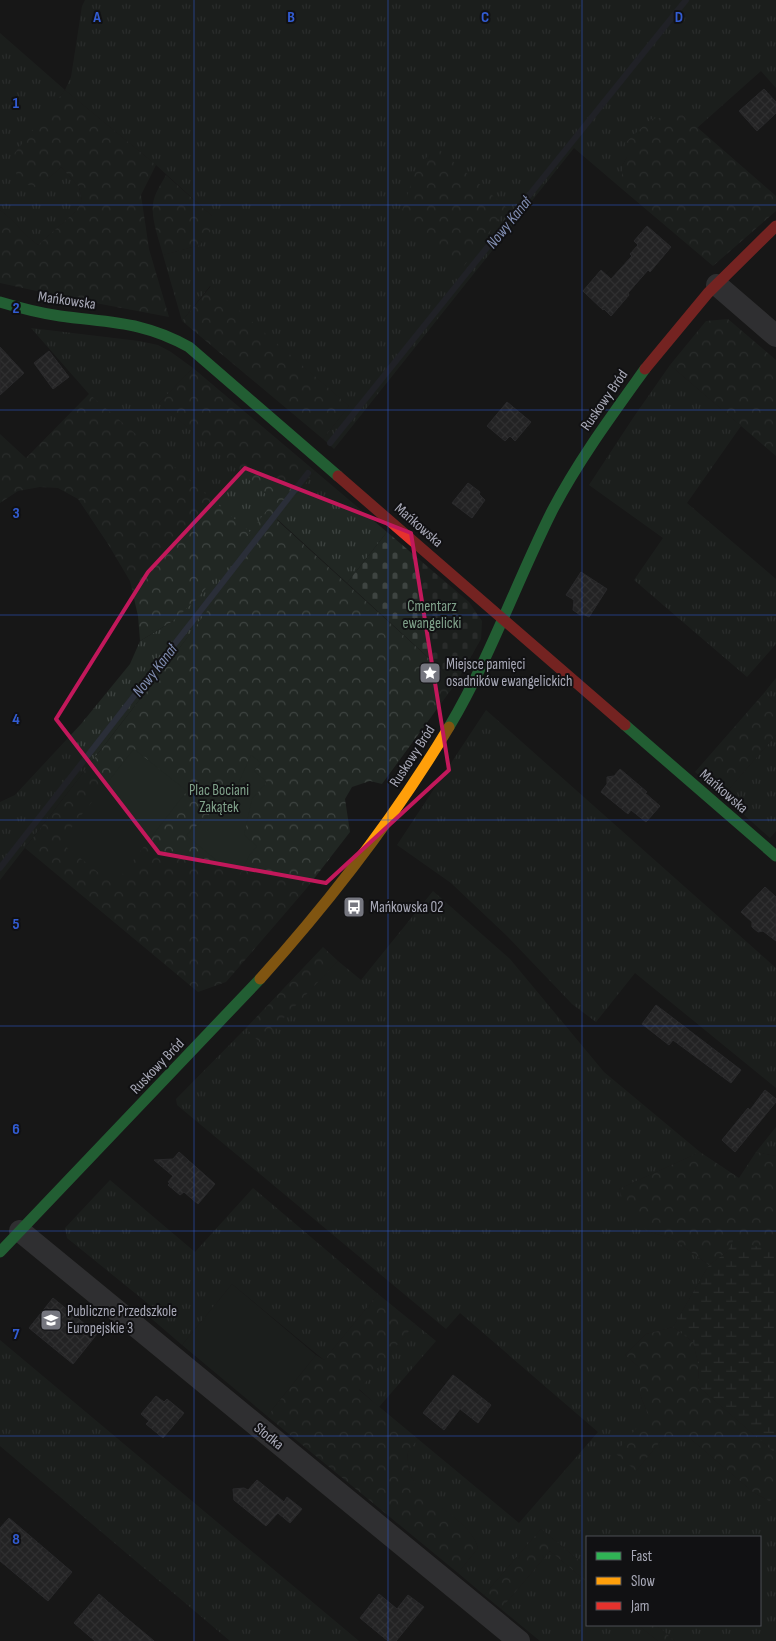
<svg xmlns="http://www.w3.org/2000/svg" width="776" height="1641" font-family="'Sofia Sans Condensed',sans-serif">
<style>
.grass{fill:url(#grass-tufts)}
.forest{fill:url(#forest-crowns)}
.wetland{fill:url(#wetland-marsh)}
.cemetery{fill:url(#cemetery-stones)}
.garden{fill:#212723}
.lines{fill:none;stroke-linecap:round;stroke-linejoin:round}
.stream{stroke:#2a2e38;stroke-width:6}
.building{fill:url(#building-cross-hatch);stroke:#3f3f43}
.street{stroke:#4d4d50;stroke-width:22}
.fast{stroke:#30b455;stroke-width:11}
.slow{stroke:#ff9f0a;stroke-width:11}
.jam{stroke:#e5322d;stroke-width:11}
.marked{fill:none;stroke:#c2185b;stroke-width:4;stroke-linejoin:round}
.grid{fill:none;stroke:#325cd3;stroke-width:1;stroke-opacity:0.55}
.labels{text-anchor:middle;stroke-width:4;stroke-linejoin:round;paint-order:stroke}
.street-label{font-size:15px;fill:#a8a9b7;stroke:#111113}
.park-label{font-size:15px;fill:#80a28b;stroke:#111113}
.poi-label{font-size:15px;fill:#a8a9b7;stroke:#111113;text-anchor:start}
.water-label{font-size:16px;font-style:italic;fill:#808db1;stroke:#111113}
.grid-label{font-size:16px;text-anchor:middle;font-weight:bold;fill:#325cd3;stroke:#111113;stroke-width:4;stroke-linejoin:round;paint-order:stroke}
</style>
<defs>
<pattern id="grass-tufts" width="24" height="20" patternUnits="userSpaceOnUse" patternTransform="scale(1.25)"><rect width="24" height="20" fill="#212723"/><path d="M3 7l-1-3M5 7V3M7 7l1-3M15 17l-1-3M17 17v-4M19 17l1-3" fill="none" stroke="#3e4441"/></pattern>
<pattern id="forest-crowns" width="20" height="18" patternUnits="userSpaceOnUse" patternTransform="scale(1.25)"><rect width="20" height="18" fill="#212723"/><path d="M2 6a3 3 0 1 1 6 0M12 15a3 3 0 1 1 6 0" fill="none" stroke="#3e4441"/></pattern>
<pattern id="wetland-marsh" width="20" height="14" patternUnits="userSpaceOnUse" patternTransform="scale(1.25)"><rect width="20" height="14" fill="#212723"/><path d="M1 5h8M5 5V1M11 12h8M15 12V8" fill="none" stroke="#3e4441"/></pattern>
<pattern id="cemetery-stones" width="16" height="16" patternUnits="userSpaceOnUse" patternTransform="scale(1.25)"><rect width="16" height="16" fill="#212723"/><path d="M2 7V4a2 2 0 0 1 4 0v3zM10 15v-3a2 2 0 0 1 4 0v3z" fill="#3e4441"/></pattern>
<pattern id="building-cross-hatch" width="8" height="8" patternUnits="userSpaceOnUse" patternTransform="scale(1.25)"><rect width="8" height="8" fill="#323133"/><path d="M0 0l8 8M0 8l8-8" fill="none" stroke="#4d4c4e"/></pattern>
</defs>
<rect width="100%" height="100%" fill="#171717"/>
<!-- grass -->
<path class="grass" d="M85,0H776V88L761,71L697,128L683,115L627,157L622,166V189L574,148L334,449L323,439L349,406L210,286L182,321L163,255L200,245L212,216L156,165L65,90L57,100L48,179L61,167L79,187L82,201L75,212L38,245C24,235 14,220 0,210V33L65,90L71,77L82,6Z
M31,328L139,341L158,345L171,352L193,368L159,403L275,501L251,532L261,541L171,659L0,880V802L15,795L81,724L130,664L140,641L173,621L89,394Z
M670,365L741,426L687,503L776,579V644L747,677L634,580L663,538L589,485L633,418Z
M315,471L387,532L347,583L277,519Z
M776,678V703L764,693Z
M486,710L776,968V1088L635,973L596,1022L572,1004L507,936L451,883L397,845Z
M776,735V831L770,838L723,796Z
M433,891L510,959L604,1072L700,1152L619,1189L647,1231L673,1239L709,1265L673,1327L646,1334L625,1355L640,1368V1394L648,1415L636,1471L664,1437L686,1435L753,1492L769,1501L776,1499V1641H675L656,1625H760V1537H587V1567L541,1529L484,1595L458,1573L478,1548C468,1513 409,1500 408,1463C408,1460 407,1455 408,1452C410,1447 415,1443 418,1439L519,1523L598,1432L460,1313L446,1329L177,1105L176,1099L246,1028L260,1042L338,961L361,980Z
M776,1127V1156L756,1152Z
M110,1180L195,1252L253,1188L378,1294L324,1360L232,1284L182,1345L145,1313L151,1306L67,1238L65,1228Z
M415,1324L436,1341L379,1407L359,1389Z
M0,1340L359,1641H230L0,1446Z
M550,1551L587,1582V1625H638L658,1641H540L501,1609Z"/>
<!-- forest -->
<path class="forest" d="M65,90L156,165L141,195L149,249L169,317L64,297L0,283V210C14,220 24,235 38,245L75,212L82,201L79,187L61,167L48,179L33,188L17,177L13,155Z
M683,115L776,196V211L713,266L622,189V166L627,157L625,143L651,119Z
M435,146L507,208L461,270L400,216L415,173Z
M166,175L212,216L213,228L200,245L163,255C159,239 151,220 153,204C154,194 161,184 166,175Z
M211,286L349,406L323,439L182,321Z
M728,319L776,360V456L670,365L706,321Z
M193,368L315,471L277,520L456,683L382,784L370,781L352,787L345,799L350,832L306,889L226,982L198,992L25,848L171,659L260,541L250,533L197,599L173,621L140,641L138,616L130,581L108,544L78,499L58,488L40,487L18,491L0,503V434L26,458L89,394L250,532L274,501L159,403Z
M764,693L776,703V735L723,796L695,772Z
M323,947L338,961L260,1043L246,1028Z
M700,1152L739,1178L756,1152L776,1156V1253L755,1247L727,1252L709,1265L673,1239L647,1231L626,1210L619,1189Z
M378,1294L415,1324L359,1390L418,1439C415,1443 411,1447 408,1452C407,1455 408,1460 408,1463C409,1499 468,1513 478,1548L458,1573L267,1416L316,1355L324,1360Z
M673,1327L693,1342L698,1363L699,1387L776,1454V1499L769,1501L753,1492L686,1435L664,1437L636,1471L615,1453L648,1415L640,1394V1368L625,1355L646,1334Z
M541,1529L587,1567V1582L550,1551L501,1609L484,1595Z
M638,1625H656L675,1641H658Z"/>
<!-- wetland -->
<path class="wetland" d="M734,1239L776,1253V1454L699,1387L698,1363L693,1342L673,1327L709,1265L727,1252Z"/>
<!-- cemetery -->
<path class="cemetery" d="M387,532L469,602L482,621L481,639L456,683L347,583Z"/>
<!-- garden -->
<path class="garden" d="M134,749L187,791L114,885L60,842Z
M251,755L261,763L254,771L267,782L252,799L244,835L257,846L249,856L240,874L235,876L186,835L226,800L238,784Z
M232,1284L316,1355L267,1416L182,1345Z"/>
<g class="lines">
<!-- stream -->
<path class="stream" d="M330,443L686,0
M0,868L308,473"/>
</g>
<!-- building -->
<path class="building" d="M764,89L776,102V113L757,131L739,111Z
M647,226L671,247L650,272L648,270L628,293L629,295L611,316L604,309L603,310L583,291L601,270L611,279L632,256L630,254L638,245L634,241Z
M0,347L24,373L0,395Z
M49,351L69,377L53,389L34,363Z
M507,402L531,422L515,441L510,436L505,441L487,426Z
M468,483L480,492L479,494L485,500L472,518L452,503Z
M581,572L607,589L589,617L583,614L580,615L573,610L574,600L566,595Z
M620,769L647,792L645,793L660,806L646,822L631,810L628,814L601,792L607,784V777L614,776Z
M765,887L776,897V941L763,931L758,932L752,927V922L741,912Z
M656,1005L741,1070L731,1083L673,1040L669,1045L642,1024Z
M765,1090L776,1099V1102L735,1152L722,1140L748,1108L750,1110Z
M179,1152L215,1184L198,1204L184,1192L180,1195L168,1185L170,1183L168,1182L173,1176L154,1160L173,1159Z
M53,1298L97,1334L73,1364L29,1328Z
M453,1375L491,1405L478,1423L460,1409L444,1430L423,1413Z
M156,1396L164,1402L167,1399L184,1413L163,1438L146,1424L149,1421L141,1414Z
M257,1480L284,1502L287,1497L302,1509L290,1523L278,1513L266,1526L234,1500L233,1489L244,1488L248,1490Z
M9,1518L72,1572L48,1601L0,1561V1528Z
M99,1594L123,1615L154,1641H95L74,1623Z
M379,1594L397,1609L408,1595L424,1607L396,1641H388L360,1618Z"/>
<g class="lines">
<!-- street -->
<path class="street" d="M717,285L776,336
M20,1231L519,1641"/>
<!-- fast -->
<path class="fast" d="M0,302C20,308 39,313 60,316C110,323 143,321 189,347L338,476
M625,725L776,856
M449,727C490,658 516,583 552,511C578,461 612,415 645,369
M0,1252L260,979"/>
<!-- slow -->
<path class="slow" d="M260,979C331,900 395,817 449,727"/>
<!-- jam -->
<path class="jam" d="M645,369L708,293L776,226
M338,476L625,725"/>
</g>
<!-- marked area -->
<path d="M0 0H776V1641H0ZM245,468L411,533L449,770L326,883L159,853L56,719L148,572Z" fill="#171717" fill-opacity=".55" fill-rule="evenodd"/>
<path class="marked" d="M245,468L411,533L449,770L326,883L159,853L56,719L148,572Z"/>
<!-- grid -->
<path class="grid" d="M194,0V1641M388,0V1641M582,0V1641M0,205H776M0,410H776M0,615H776M0,820H776M0,1026H776M0,1231H776M0,1436H776"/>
<!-- icons -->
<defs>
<g id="sight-square" transform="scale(1.125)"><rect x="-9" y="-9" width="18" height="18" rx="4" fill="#75767f" stroke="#111113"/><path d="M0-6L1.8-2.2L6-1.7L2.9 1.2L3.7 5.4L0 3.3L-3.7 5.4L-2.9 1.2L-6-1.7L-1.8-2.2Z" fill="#fff"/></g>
<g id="bus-square" transform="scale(1.125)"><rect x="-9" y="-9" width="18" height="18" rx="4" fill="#75767f" stroke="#111113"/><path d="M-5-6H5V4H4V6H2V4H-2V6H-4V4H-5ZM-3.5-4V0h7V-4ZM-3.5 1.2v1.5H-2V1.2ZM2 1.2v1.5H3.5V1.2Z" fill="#fff"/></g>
<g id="school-square" transform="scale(1.125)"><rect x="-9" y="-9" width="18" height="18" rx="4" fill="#75767f" stroke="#111113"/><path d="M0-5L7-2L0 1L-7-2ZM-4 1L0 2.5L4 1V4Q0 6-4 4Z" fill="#fff"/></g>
</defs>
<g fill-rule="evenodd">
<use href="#sight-square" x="430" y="673"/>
<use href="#bus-square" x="354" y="907"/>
<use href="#school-square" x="51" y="1320"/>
</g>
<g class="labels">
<!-- street labels -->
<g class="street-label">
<text transform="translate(67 300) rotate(8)" y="5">Mańkowska</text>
<text transform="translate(604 400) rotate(-55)" y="5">Ruskowy Bród</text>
<text transform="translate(419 525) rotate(41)" y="5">Mańkowska</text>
<text transform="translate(412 756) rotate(-57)" y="5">Ruskowy Bród</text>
<text transform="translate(724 791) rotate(41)" y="5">Mańkowska</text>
<text transform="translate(157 1066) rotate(-46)" y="5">Ruskowy Bród</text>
<text transform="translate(269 1436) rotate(39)" y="5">Słodka</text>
</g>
<!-- park labels -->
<g class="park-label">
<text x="432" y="611">Cmentarz<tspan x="432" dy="17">ewangelicki</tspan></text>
<text x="219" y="795">Plac Bociani<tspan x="219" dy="17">Zakątek</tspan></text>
</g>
<!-- poi labels -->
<g class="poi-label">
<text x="446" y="669">Miejsce pamięci<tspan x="446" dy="17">osadników ewangelickich</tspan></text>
<text x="370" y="912">Mańkowska 02</text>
<text x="67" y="1316">Publiczne Przedszkole<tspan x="67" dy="17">Europejskie 3</tspan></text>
</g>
<!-- water labels -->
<g class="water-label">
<text transform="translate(508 222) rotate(-51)" y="6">Nowy Kanał</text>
<text transform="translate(154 670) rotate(-52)" y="6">Nowy Kanał</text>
</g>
</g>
<g class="grid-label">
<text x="97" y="22">A</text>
<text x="291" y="22">B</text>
<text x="485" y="22">C</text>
<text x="679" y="22">D</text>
<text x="16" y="108">1</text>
<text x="16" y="313">2</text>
<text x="16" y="518">3</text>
<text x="16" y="724">4</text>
<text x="16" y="929">5</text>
<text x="16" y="1134">6</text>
<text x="16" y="1339">7</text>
<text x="16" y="1544">8</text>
</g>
<!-- legend -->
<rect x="586" y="1536" width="175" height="90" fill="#111113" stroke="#4d4e55"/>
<rect x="596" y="1552" width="25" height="8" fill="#30b455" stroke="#4d4e55"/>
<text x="631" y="1561" font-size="15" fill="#a8a9b7">Fast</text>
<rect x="596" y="1577" width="25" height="8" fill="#ff9f0a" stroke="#4d4e55"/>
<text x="631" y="1586" font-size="15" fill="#a8a9b7">Slow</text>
<rect x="596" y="1602" width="25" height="8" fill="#e5322d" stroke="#4d4e55"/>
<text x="631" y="1611" font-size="15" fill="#a8a9b7">Jam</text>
</svg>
